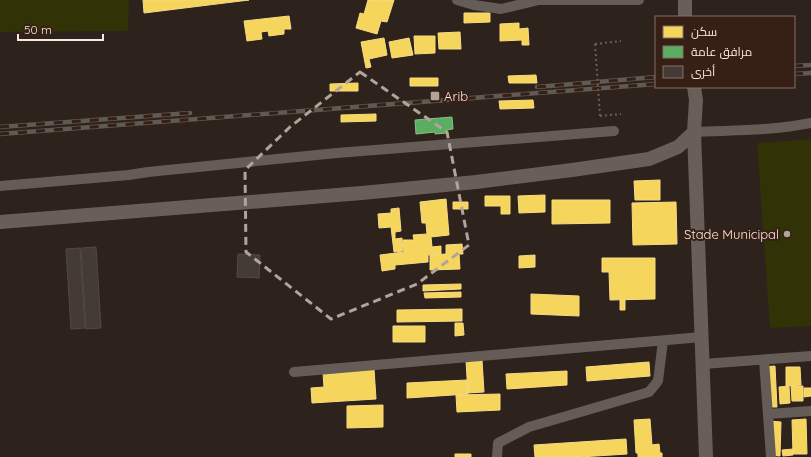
<svg xmlns="http://www.w3.org/2000/svg" width="811" height="457" font-family="Quicksand,Cairo,sans-serif">
<style>
.green{fill:#313206}
.homes{fill:#f6d55c;stroke:#f7db84}
.public{fill:#5aae61;stroke:#8abf87}
.building{fill:#453b36;stroke:#544a44}
.lines{fill:none;stroke-linecap:round;stroke-linejoin:round}
.path{stroke:#685f5b;stroke-width:2;stroke-dasharray:2 3;stroke-linecap:butt}
.street{stroke:#655c57;stroke-width:10}
.secondary{stroke:#695e58;stroke-width:14}
.rail-casing{stroke:#625954;stroke-width:4.5}
.rail{stroke:#361f14;stroke-width:3;stroke-dasharray:9;stroke-linecap:butt}
.path-bridge{stroke:#685f5b;stroke-width:2;stroke-dasharray:2 3;stroke-linecap:butt}
.marked{fill:none;stroke:#b2a39c;stroke-width:3;stroke-dasharray:8 5;stroke-linejoin:round}
.poi-dot{fill:#b2a39c;stroke:#361f14;stroke-width:1.5}
.labels{text-anchor:middle;stroke-width:4;stroke-linejoin:round;paint-order:stroke}
.poi-label{font-size:13px;fill:#f9e8e1;stroke:#361f14;text-anchor:start}
</style>
<rect width="100%" height="100%" fill="#2e221c"/>
<!-- green -->
<path class="green" d="M0,0H129L128,31L0,32Z
M811,139V326L770,328L757,143Z"/>
<!-- homes -->
<path class="homes" d="M143,0H249L144,13Z
M368,0H394L387,22L381,21L377,34L356,28L360,13L364,14Z
M464,13H490V22L464,23Z
M289,16L291,29H284V34L269,36L268,31L261,32L262,39L247,41L244,21Z
M519,23V29L528,28L529,45H522V40L500,41V24Z
M460,32L461,49H439L438,33Z
M414,36H435V53L415,54Z
M384,38L387,55L369,59L371,67L366,68L361,42Z
M409,38L413,55L392,58L389,42Z
M536,75L537,83H509L508,76Z
M410,78H438V86H410Z
M358,83V91H330V84Z
M533,100L534,108L500,109L499,101Z
M376,114V121L341,122V115Z
M660,180V200H635L634,181Z
M545,195V212L519,213L518,196Z
M485,196H510V214H501V206H485Z
M446,199L449,235L431,237L432,247L441,246V254L428,255V262L395,265V269L382,271L380,255L404,252L403,240H414L413,235L427,234L426,223H422L420,202Z
M552,200H610V223L552,224Z
M453,202H468V209H453Z
M676,202L677,244L633,245L632,203Z
M399,208L401,231L395,232V239L402,238L403,251L394,252L391,227L379,228L378,214L391,213V209Z
M462,244L463,254H459L460,269L430,270V255L446,254V245Z
M535,255V267L519,268V256Z
M602,258H655V299L610,300L609,272H602Z
M461,284V289L423,291V285Z
M461,292V297L425,298L424,293Z
M531,294L579,296V316L531,314Z
M620,300H625V310H620Z
M462,309V321L397,322V310Z
M455,323H463L464,335L455,336Z
M393,326H425V342H393Z
M482,360L484,392L468,393L466,361Z
M649,362L650,376L587,381L586,367Z
M775,366L777,407H768L762,367Z
M786,367H800L801,385L786,386Z
M374,369L376,399L312,403L311,388L324,387L323,373Z
M567,371V385L507,389L506,374Z
M467,380L468,394L407,398V383Z
M789,386L790,403L780,404L779,387Z
M791,386H803V401H792Z
M804,388H811V396L804,397Z
M500,394V410L457,412L456,395Z
M383,405V427L347,428V406Z
M650,419L652,445L659,444L660,453H662V457H638V453H636L634,420Z
M806,419L807,454H793L792,420Z
M770,421L781,422L780,456L769,455Z
M626,439L627,454L580,457H535L534,445Z
M793,449V455L783,456L782,450Z
M455,454H471V457H455Z"/>
<!-- public -->
<path class="public" d="M452,117L453,129L446,130L447,133L435,134V132L416,134L415,120Z"/>
<!-- building -->
<path class="building" d="M96,247L101,328L86,329L81,248Z
M80,248L85,328L71,329L66,249Z
M238,254L260,255L259,278L237,277Z"/>
<g class="lines">
<!-- path -->
<path class="path" d="M595,44L621,41
M600,116L621,114"/>
<!-- street -->
<path class="street" d="M457,0L474,5L501,9L539,0H639
M694,132C734,130 772,131 811,123
M0,186L129,175L148,172L337,153L614,131
M764,360L771,457
M703,364L811,356
M294,372L702,337
M768,414L811,411
M497,457L498,443L529,427L649,392L658,381L663,341"/>
<!-- secondary -->
<path class="secondary" d="M685,0V17
M694,132L706,457
M0,222L362,193L476,182L572,170L649,159L678,147L694,132L696,100L694,87"/>
<!-- rail casing -->
<g class="rail-casing">
<path id="rail" d="M794,66L811,65
M794,74L811,73
M537,87L656,77
M0,127L190,113
M0,134L656,84"/>
</g>
<!-- rail -->
<use href="#rail" class="rail"/>
<!-- path-bridge -->
<path class="path-bridge" d="M595,44L600,116"/>
</g>
<!-- marked area -->
<path class="marked" d="M360,72L447,132L469,245L417,284L331,319L246,252L245,170L290,127Z"/>
<!-- markers -->
<g class="poi-dot">
<rect x="430" y="91" width="10" height="10" rx="2"/>
<circle cx="787" cy="234" r="4"/>
</g>
<g class="labels">
<!-- poi labels -->
<g class="poi-label">
<text x="444" y="101">Arib</text>
<text x="779" y="239" text-anchor="end">Stade Municipal</text>
</g>
</g>
<!-- legend -->
<rect x="655" y="16" width="140" height="72" fill="#361f14" stroke="#846f66"/>
<rect x="663" y="26" width="20" height="12" fill="#f6d55c" stroke="#846f66"/>
<text x="691" y="36" font-size="12" fill="#f9e8e1">سكن</text>
<rect x="663" y="46" width="20" height="12" fill="#5aae61" stroke="#846f66"/>
<text x="691" y="56" font-size="12" fill="#f9e8e1">مرافق عامة</text>
<rect x="663" y="66" width="20" height="12" fill="#453b36" stroke="#846f66"/>
<text x="691" y="76" font-size="12" fill="#f9e8e1">أخرى</text>
<!-- scale -->
<path d="M18 34v6h85v-6" fill="none" stroke="#f9e8e1" stroke-width="2"/>
<text x="24" y="34" font-size="12" fill="#f9e8e1" stroke="#361f14" stroke-width="3" paint-order="stroke">50 m</text>
</svg>
